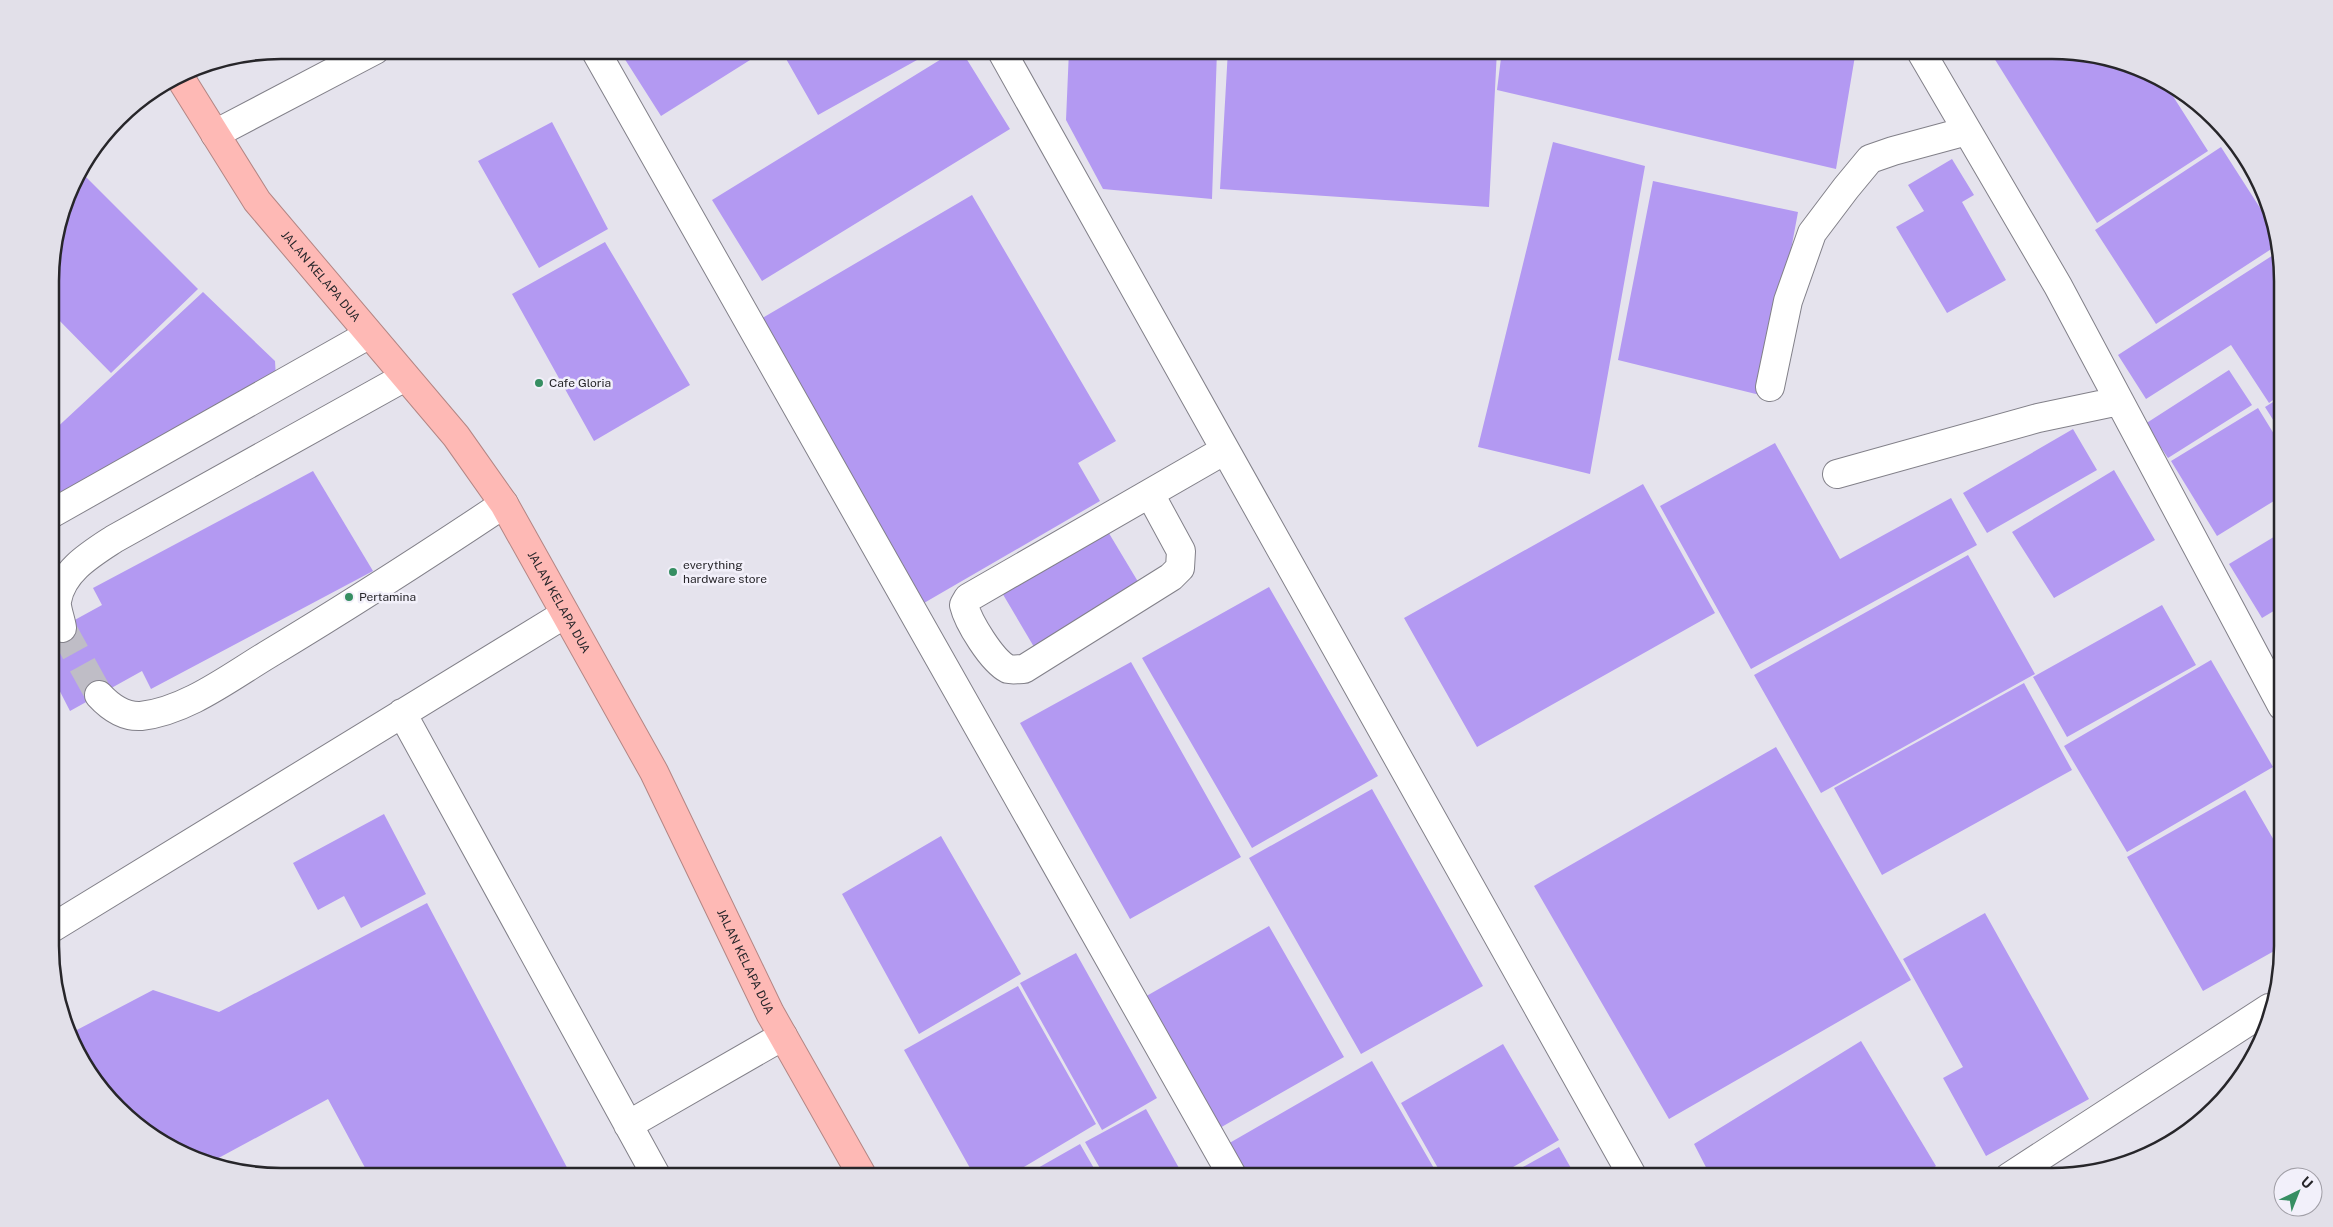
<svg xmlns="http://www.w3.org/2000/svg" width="2333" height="1227" font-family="'Public Sans',sans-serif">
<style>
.building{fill:#b399f2}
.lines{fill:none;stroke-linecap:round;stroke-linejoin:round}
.minor-tunnel{stroke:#bfbdc6;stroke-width:28;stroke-dasharray:28 14;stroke-linecap:butt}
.minor-casing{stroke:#828089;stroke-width:30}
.highway-casing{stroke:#b38684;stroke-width:30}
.minor{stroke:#fff;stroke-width:28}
.highway{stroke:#feb9b5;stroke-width:28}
.poi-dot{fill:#368e62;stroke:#f2f0fa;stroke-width:2}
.labels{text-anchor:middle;stroke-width:5;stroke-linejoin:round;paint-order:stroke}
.street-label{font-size:12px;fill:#27262a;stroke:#f2f0fa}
.poi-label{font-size:12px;fill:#27262a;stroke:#f2f0fa;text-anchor:start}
.rim{fill:none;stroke:#27262a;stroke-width:2.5}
</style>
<rect width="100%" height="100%" fill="#e5e3ed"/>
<!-- building -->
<path class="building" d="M619,50H766L661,116Z
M781,50H935L818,115Z
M956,50H961L1010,129L762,281L712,200Z
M1069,50H1217L1212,199L1103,189L1066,120Z
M1228,50H1497L1489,207L1220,189Z
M1502,50H1856L1836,169L1497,90Z
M1989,50H2052L2155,74L2162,79L2208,151L2097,223Z
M552,122L608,229L539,268L478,161Z
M1553,142L1645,166L1590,474L1478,447Z
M2221,147L2271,225L2279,244L2156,324L2095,230Z
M1952,159L1974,195L1962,202L2006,280L1947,313L1896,227L1924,211L1908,185Z
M80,171L198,289L111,373L51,312V265L74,178Z
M1653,181L1798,212L1764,396L1618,360Z
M972,195L1116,441L1078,463L1100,501L924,603L759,320Z
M605,242L690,385L594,441L512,294Z
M2281,250V394L2269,403L2231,345L2146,399L2118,355Z
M203,292L275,361L276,378L73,493L58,491L51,484V433Z
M2229,370L2252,405L2168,458L2145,424Z
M2281,397V398L2282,434L2265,407Z
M2258,408L2282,447V496L2217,536L2171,461Z
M2073,429L2097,470L1987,533L1963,493Z
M1775,443L1840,559L1951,498L1977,545L1751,669L1660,506Z
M2114,470L2155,540L2054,598L2012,532Z
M313,471L373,571L151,689L142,671L70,711L51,674V633L102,605L93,588Z
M1643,484L1715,613L1477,747L1404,618Z
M1104,525L1143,590L1037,652L998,586Z
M2282,532V606L2262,618L2229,564Z
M1968,555L2035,674L1821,793L1754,675Z
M1269,587L1378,776L1252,848L1142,658Z
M2162,605L2196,665L2067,737L2033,677Z
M2211,660L2273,767L2127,852L2064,746Z
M1131,662L1241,857L1130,919L1020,723Z
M2024,683L2072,770L1882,875L1834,788Z
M1776,747L1911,980L1669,1119L1534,886Z
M1372,789L1483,986L1361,1054L1249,858Z
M2245,790L2283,856V946L2203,991L2127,857Z
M384,814L426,894L361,928L344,896L318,910L293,863Z
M941,836L1021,974L919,1034L842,894Z
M427,903L572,1177H370L328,1099L213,1161L178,1153L129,1120L89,1075L73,1032L153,990L219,1012Z
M1985,913L2089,1099L1986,1156L1943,1078L1963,1067L1903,959Z
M1269,926L1344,1057L1218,1129L1143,998Z
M1076,953L1157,1098L1102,1130L1020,983Z
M1018,986L1096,1124L1007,1177H975L904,1050Z
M1861,1041L1936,1166L1921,1177H1711L1694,1144Z
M1503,1044L1559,1140L1496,1177H1443L1401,1103Z
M1372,1061L1439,1177H1245L1226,1145Z
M2225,1098L2180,1138L2121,1166Z
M1146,1109L1184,1177H1105L1085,1142Z
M1080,1144L1099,1177H1022Z
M1559,1147L1576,1177H1505Z"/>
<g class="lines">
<!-- minor-tunnel -->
<path class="minor-tunnel" d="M62,628L99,695"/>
<!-- minor casing -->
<g class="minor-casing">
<path id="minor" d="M595,50L1233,1177
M1001,50L1633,1177
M1920,50L2058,286L2282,706
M215,134L375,50
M1770,387L1788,301L1812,233L1846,188L1870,159L1893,151L1967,131
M1837,474L2038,418L2119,401
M1150,494L1181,551L1180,568L1171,577L1024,669C1019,669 1012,670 1008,669C992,661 968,622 964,605L968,598L1225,450
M51,514L368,335
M62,628C61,620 56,608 57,601C62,571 91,554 114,539L405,377
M99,695C110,707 123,717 141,716C186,711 229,678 267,655C347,607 426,556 504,504
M402,713L657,1177
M52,928L565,614
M628,1125L783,1036
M2009,1177L2269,1008"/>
</g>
<!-- highway casing -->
<g class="highway-casing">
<g id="highway">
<path id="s1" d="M179,76L257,201L456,436L504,504L654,772L770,1013L863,1177"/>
</g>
</g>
<!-- minor -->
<use href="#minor" class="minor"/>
<!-- highway -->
<use href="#highway" class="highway"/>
</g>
<!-- markers -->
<g class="poi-dot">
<circle cx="539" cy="383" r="5"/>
<circle cx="673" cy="572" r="5"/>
<circle cx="349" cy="597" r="5"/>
</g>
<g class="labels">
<!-- street labels -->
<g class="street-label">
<text dy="4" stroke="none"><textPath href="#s1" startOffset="246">JALAN KELAPA DUA</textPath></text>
<text dy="4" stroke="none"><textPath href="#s1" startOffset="651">JALAN KELAPA DUA</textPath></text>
<text dy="4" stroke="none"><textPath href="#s1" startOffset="1056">JALAN KELAPA DUA</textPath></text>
</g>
<!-- poi labels -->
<g class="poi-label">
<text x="549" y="387">Cafe Gloria</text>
<text x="683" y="569">everything<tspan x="683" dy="14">hardware store</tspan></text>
<text x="359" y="601">Pertamina</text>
</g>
</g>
<!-- crop -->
<path d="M0 0H2333V1227H0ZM281 59H2052A222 222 0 0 1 2274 281V946A222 222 0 0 1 2052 1168H281A222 222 0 0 1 59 946V281A222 222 0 0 1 281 59Z" fill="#e2e0e9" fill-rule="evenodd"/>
<path class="rim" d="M281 59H2052A222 222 0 0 1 2274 281V946A222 222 0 0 1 2052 1168H281A222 222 0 0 1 59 946V281A222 222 0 0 1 281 59Z"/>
<!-- north arrow -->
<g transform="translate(2298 1192) rotate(43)"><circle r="24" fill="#f2f0fa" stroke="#a19fa7"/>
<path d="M0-4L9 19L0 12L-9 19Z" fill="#368e62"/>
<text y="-8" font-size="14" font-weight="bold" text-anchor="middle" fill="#27262a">U</text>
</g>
</svg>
